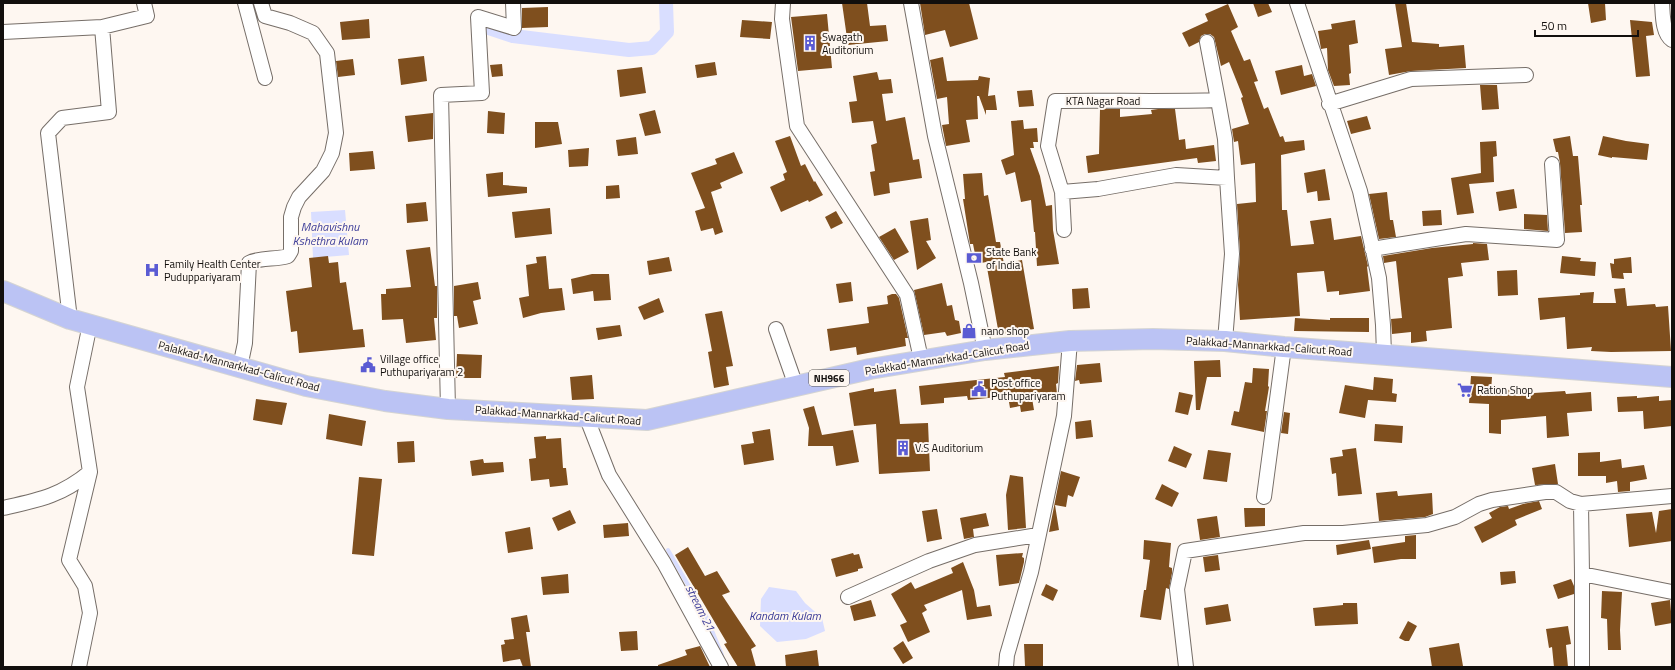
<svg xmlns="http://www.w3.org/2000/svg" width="1675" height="670" font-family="'Titillium Web',sans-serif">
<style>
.water{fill:#d9deff}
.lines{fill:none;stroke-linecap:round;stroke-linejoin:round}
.stream{stroke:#d9deff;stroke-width:4}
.canal{stroke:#d9deff;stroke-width:14}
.building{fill:#7f4f1e}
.minor-casing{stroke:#766e68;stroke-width:16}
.highway-casing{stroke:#d4d4d3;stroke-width:22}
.minor{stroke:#fff;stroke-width:14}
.highway{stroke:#bbc3f4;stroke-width:20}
.labels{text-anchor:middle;stroke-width:4;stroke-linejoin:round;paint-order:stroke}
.shield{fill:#fef7f1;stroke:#595551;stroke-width:1}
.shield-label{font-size:10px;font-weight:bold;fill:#120f0d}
.poi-label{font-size:11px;fill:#120f0d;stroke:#fef7f1;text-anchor:start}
.street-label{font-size:11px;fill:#120f0d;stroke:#fef7f1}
.water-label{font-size:12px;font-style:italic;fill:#40409a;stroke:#fef7f1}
</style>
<rect width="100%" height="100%" fill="#fef7f1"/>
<!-- water -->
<path class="water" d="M345,210L349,255L313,258L311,212Z
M769,587L796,591L805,603L822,618L825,631L806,639L777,642L760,626L761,599Z"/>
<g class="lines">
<!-- stream -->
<path class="stream" d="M668,550L706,616L722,655"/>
<!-- canal -->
<path class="canal" d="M483,26L513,36L629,50L652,48L667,32L666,3"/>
</g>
<!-- building -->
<path class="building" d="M842,3H867L870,26L886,25L888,41L848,45Z
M920,3H969L978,39L950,47L945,30L925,35Z
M1253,3H1268L1272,12L1258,17Z
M1395,3H1406L1412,42L1439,44V47L1464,45L1466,68L1411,71L1389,75L1385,49L1402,47Z
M1588,3H1605L1606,20L1591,23Z
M1228,4L1238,27L1231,31L1244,61L1250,59L1258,81L1254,82L1264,109L1268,107L1280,137L1283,136L1285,142L1304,140L1305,150L1281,155L1282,210H1287L1291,246L1314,244L1310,221L1331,218L1334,240L1361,236L1368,266L1367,267L1370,291L1339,295V291L1327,292L1324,271L1297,273L1300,316L1240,320L1238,285L1240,253L1237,204L1256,202L1255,163L1241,165L1238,141L1234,142L1232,129L1249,124L1241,98L1243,97L1229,62L1221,66L1214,37L1210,34H1205L1201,36L1199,42L1189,47L1182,33L1208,21L1205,14Z
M548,7V27L522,28V8Z
M827,14L832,68L798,71L791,17Z
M369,19L370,38L342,40L340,22Z
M742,20L772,22L770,39L740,37Z
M1355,20L1358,43L1349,45L1351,73L1349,74L1350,85L1334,86L1328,70L1327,48L1321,49L1318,31L1332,29L1331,24Z
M1630,20L1652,22L1654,35L1646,36L1650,76L1636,77Z
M424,56L427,81L401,85L398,59Z
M943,57L947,81L978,80L979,76L990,78L988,96L995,95L997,110H986V115L979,96H977L978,119L966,120L970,142L946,146L942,125L949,124L947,97L937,99L930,60Z
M353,59L355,75L338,77L336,61Z
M715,62L717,75L697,78L695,65Z
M502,64L503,76L492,77L490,65Z
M1302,65L1304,76L1312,74L1316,86L1281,95L1275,71Z
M642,67L646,93L620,97L617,70Z
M877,72L879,80L891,79L893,93L882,94L886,121L905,117L913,160L919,159L922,178L889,183L890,193L874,196L870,172L875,171L871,145L877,143L873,121L852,123L849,102L857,101L853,76Z
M1480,85H1497L1499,109L1482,110Z
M1032,90L1034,106L1019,107L1017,91Z
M1100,109H1120V117L1152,114L1151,110L1158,109H1175L1179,140L1185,139L1186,149L1214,145L1216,161L1198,163L1197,158L1088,173L1086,156L1099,154Z
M655,110L661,133L645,136L639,114Z
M488,111L505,113L504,134L487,133Z
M433,113V139L408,142L405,116Z
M1367,116L1371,129L1351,134L1347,121Z
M1023,120L1024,129L1037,128L1038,142H1033L1034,148H1030L1040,176L1046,206L1052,205L1053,230L1059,264L1037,266L1035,232H1034L1031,200L1021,202L1015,172L1006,175L1001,160L1014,155L1011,121Z
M535,122H558L562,144L535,148Z
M790,136L801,166L805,164L814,182L815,181L823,195L809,202L808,200L781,212L770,187L785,180L783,174L787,172L775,141Z
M1570,136L1573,156H1578L1582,205H1580L1582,232L1565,233L1560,163L1558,152H1556L1553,139Z
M1603,136L1626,141L1649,144L1647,160L1612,157V158L1598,155Z
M636,137L638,154L618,156L616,140Z
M1496,141L1497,156L1493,157L1494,182L1469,184L1474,213L1457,215L1451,178L1481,173L1480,142Z
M589,148L588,166L569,167L568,150Z
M373,151L375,169L350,171L349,153Z
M734,152L743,173L720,183L722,188L711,192L723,232L715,235L713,228L701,231L695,211L705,208L691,173L717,164L715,159Z
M1325,169L1330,200L1318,201L1317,191L1307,193L1304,173Z
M503,172V185L527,187V193L488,197L486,174Z
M982,173L984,196L988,195L996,242H1000L1004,264L1022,260L1034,329L999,335L986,262L977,264L973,244H970L963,199H965L963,174Z
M619,185L620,198L606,199V186Z
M1514,189L1517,208L1499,211L1496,192Z
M1387,192L1390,220H1393L1396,237L1379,239L1369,194Z
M426,202L428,221L407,223L406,204Z
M550,208L552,234L515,238L512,212Z
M1441,210L1442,225L1423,226L1422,211Z
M836,211L843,223L831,229L825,217Z
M1524,214L1547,215L1548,231L1524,229Z
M928,218L931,240L926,241L936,258L917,270L910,221Z
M895,228L909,252L894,260L879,237Z
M1473,243L1487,244L1489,260L1461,263L1463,276L1448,278L1452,328L1426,331L1427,341L1411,343V332L1392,334L1391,319L1402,318L1396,261L1384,263L1383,256L1432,248L1473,244Z
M430,247L435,286H437V318H434L436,340L406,343L403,319L382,320L381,294H386V289L411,287L406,250Z
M328,256L329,263L338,262L340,283L346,282L353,330L363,329L365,347L299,353L297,331L291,332L286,291L312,287L309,258Z
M546,256L549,289L562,288L565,310L541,313L523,318L519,298L529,296L526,265L537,263L536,257Z
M1562,256L1581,258L1580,261L1596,262L1595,276L1560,273Z
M669,257L672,271L649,275L647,261Z
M1631,257L1632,273H1623L1624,279L1612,278L1610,263L1614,264V259Z
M1517,270L1518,295L1498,296L1497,271Z
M592,274H609L611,300L594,301L593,291L573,294L571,279Z
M478,282L481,299L473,301L478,324L459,328L457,316H454V286Z
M851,282L853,301L839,303L836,284Z
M942,283L947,306L952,305L955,320L959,321L961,333L947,336L945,332L924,335L914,290Z
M1088,288L1090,308L1073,309L1072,289Z
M1625,288L1627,306L1655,304L1656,307L1668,306L1671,351L1611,352L1591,351L1592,347L1567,349L1565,317L1540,320L1538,298L1580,295V293L1594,292L1593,303H1616L1614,289Z
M892,294H896L899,298L908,338H905L906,346L857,355L856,347L830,351L827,329L869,323L867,307L888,304L887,296Z
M659,298L664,312L644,320L638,307Z
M722,311L733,366L726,367L729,385L714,388L708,352L712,351L705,314Z
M1295,318L1330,320V318H1369V332L1294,331Z
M620,325L622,336L598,340L596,328Z
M457,354L482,355L481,378H456Z
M1220,360L1221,377H1207L1200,410H1196L1194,361Z
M1100,363L1102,382L1080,384L1079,380L1075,381L1077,365Z
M1059,366L1058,383L1056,384L1057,394L1032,398L1034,410L1021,412L1020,406L1010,408L1008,396L968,400L967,396L944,398V403L921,405L919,386L1005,377L1004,373Z
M1253,368L1269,369L1268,386L1269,387L1265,411H1267L1264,432L1231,425L1234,411L1239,412L1245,382L1252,383Z
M592,375L594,399L572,400L570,377Z
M1471,376L1492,377L1491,391L1533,388L1534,393L1565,391L1566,394L1591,392L1592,411L1567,413L1569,436L1547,438L1546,416L1501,420V434L1489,433V404L1469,403Z
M1374,377L1393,379L1392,393L1397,394L1396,402L1368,400L1365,418L1339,413L1345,385L1373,390Z
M874,388V392L896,389L900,424L928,423L930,471L879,474L876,424L854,426L849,393Z
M1179,392L1193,395L1188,415L1175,412Z
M1637,396V398L1659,396V401L1672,400V426L1644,429L1643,411L1618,412L1617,397Z
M256,399L287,403L282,425L253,420Z
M814,406L822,435L853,430L859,462L836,466L833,446H808L809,428L803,409Z
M1284,412L1290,413L1288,434L1281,433Z
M329,414L366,421L362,446L326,439Z
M1091,420L1093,437L1076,439L1075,422Z
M1375,424L1403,426L1402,443L1374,441Z
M770,429L774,460L744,465L741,445L754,443L752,432Z
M546,436V439L561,438L563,468H566L568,485L550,487L549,479L531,481L529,459L536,458L534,437Z
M414,441L415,462L398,463L397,442Z
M1174,446L1192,454L1186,468L1168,461Z
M1356,448L1362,494L1338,496L1336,473L1332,474L1330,458L1343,456L1342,450Z
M1208,450L1231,453L1227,482L1203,479Z
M1600,452V462L1621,459L1622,468L1644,465L1647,479L1630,482V491L1618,492L1617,481L1606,483V476H1578V453Z
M483,459L484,463L503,462L504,472L472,476L470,461Z
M1555,464L1558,484L1535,485L1532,468Z
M1061,471L1080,477L1073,497L1068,495L1066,507L1055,505L1059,530L1049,532Z
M1010,475L1023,477L1026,528L1008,530L1006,495Z
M359,477L382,479L374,556L352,554Z
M1162,484L1179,493L1172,507L1155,499Z
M1397,491L1398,496L1432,493L1433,514L1425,517L1379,521L1376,493Z
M1539,501L1542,509L1515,520L1517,525L1482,543L1474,527L1492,518L1489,513L1500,507L1508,506L1509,509L1523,504Z
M1244,508H1265V526L1245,527Z
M937,509L942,539L927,542L922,511Z
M1672,509V541L1629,547L1626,514L1652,512L1656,533L1659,511Z
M570,510L576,523L558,531L552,518Z
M986,513L989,526L973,529L974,537L964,539L960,518Z
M1217,516L1220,537L1200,540L1197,519Z
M628,523L629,536L604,538L603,525Z
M530,527L533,549L508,553L505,532Z
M1416,535V559H1401L1374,563L1372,547L1405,542V536Z
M1144,540L1171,543L1169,567L1172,568V573L1169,589L1166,588L1161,620L1140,617L1144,590H1146L1150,560L1143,559Z
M1369,540L1371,549L1337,555L1336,545Z
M688,547L705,576L717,571L730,592L722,595L756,646L751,649L756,667H738L724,644L727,643L675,555Z
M853,553L854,555L859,554L863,568L858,569V571L836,577L831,559Z
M1023,553L1022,557L1024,558V562L1019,583L999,586L996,555Z
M1218,555L1220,570L1205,572L1203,557Z
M963,562L974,590L977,607L990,605L992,616L967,620L962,590L924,605L927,610L922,613L930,632L908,642L900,625L907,622L891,594L911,582L915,589L953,573L951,568Z
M1515,571L1516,583L1501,585L1500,572Z
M568,574L569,593L543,595L541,577Z
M1571,579L1574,586V594L1558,599L1553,585Z
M1046,584L1058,590L1053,601L1041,595Z
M1602,591L1622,592L1620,630L1621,650H1608L1607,619L1601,618Z
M871,600L876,616L854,621L850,606Z
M1670,600L1672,623L1655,626L1651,603Z
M1343,603H1357L1358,624L1315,626L1313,608L1343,605Z
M1228,604L1231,621L1206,625L1204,608Z
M527,615L530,632H526L531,667H523L520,659L503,662L501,645L505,644L504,640L514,639L511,618Z
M1408,621L1417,626L1409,641H1405L1399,638Z
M1568,626L1571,644L1566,645L1568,667H1554L1552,647L1549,648L1546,629Z
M637,631L638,650L621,651L619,632Z
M903,641L913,658L903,664L893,648Z
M1459,643L1463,666L1432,667L1429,648Z
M1024,644H1043V666H1025Z
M700,646L710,667H658V665L687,655L685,650Z
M817,650L819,667H786L785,655Z"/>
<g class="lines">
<!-- minor casing -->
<g class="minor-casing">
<path id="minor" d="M245,3L265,78
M783,3L782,19L797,126L907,295L921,359
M911,3L935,136L971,283L985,350
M1297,3L1360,191L1379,278L1383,325L1384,354
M1662,3C1663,14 1662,33 1672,40
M3,32L102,27L147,16L144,3
M1207,42L1218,100
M1329,104L1411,79L1526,75
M1062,192L1064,230
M1372,249L1466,234L1557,240L1552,164
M70,319L48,133L62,118L109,112L102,27
M776,329L796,386
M1225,341L1232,254L1227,178L1176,175L1098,189L1062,192L1048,146L1055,101C1109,100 1164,102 1218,100L1225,139L1227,178
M240,367L245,343L249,263C260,257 276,260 288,256L291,251V217L294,207L299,197L323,171L332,153L336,133L327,53L313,33L290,23L265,16L261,3
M448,409L441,95L482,93L478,17L514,28L513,3
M586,416L609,475L664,563L721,667
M1264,497L1284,347
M1581,504L1582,574
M3,508C39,500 61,496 90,472
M848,597L929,561L975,545L1038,535
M79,667L90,613L85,586L69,560L90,472L77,387L90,324
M1006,667L1007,655L1031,572L1064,416L1070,341
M1186,667L1177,589L1185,551L1304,533H1343L1427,525L1455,517L1479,504L1492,500L1545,492H1556L1570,501L1581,504L1672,496
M1582,667V574L1672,592"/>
</g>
<!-- highway casing -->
<g class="highway-casing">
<path id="highway" d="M3,291L70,319L306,386L385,401L448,409L647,420L870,369L985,350L1070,341L1153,339L1225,341L1284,347L1672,377"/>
</g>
<!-- minor -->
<use href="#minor" class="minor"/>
<!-- highway -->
<use href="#highway" class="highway"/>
</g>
<!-- icons -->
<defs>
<g id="building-bare" transform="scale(1.2)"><path d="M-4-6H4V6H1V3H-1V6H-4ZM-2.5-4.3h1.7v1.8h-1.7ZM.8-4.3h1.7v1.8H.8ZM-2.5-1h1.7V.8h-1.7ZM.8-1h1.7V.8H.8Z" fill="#5a5bd3" stroke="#fef7f1" stroke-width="2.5" paint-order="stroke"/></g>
<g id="bank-bare" transform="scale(1.2)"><path d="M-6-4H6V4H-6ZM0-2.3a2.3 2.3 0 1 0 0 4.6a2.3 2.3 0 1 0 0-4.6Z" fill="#5a5bd3" stroke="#fef7f1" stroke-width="2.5" paint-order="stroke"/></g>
<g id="hospital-bare" transform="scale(1.2)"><path d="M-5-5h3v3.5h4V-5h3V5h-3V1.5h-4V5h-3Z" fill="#5a5bd3" stroke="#fef7f1" stroke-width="2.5" paint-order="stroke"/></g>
<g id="shop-bare" transform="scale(1.2)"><path d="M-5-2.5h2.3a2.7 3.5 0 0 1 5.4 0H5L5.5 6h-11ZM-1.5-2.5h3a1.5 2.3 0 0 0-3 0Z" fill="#5a5bd3" stroke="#fef7f1" stroke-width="2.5" paint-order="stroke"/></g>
<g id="civic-bare" transform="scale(1.2)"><path d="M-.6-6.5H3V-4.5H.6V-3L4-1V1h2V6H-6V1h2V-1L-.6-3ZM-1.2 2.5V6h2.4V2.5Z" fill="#5a5bd3" stroke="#fef7f1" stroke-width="2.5" paint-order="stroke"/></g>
<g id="supermarket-bare" transform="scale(1.2)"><path d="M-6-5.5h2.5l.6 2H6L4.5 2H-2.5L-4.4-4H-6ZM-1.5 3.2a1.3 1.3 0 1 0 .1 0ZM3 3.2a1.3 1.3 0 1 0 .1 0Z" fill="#5a5bd3" stroke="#fef7f1" stroke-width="2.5" paint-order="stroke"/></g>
</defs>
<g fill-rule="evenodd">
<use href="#building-bare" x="810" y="43"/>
<use href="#bank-bare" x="974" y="258"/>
<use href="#hospital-bare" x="152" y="270"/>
<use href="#shop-bare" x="969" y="331"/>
<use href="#civic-bare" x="368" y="365"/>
<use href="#civic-bare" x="979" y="389"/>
<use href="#supermarket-bare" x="1465" y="390"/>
<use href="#building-bare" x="903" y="448"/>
</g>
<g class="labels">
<!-- shield labels -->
<rect class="shield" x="809" y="370" width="40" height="16" rx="3"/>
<g class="shield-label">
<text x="829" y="382">NH966</text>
</g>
<!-- poi labels -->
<g class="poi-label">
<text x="822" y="41">Swagath<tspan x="822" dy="13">Auditorium</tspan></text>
<text x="986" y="256">State Bank<tspan x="986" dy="13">of India</tspan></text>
<text x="164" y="268">Family Health Center<tspan x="164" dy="13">Puduppariyaram</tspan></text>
<text x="981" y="335">nano shop</text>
<text x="380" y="363">Village office<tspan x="380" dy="13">Puthupariyaram 2</tspan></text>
<text x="991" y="387">Post office<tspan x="991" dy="13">Puthupariyaram</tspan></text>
<text x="1477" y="394">Ration Shop</text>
<text x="915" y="452">V.S Auditorium</text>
</g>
<!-- street labels -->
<g class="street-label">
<text x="1103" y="105">KTA Nagar Road</text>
<text transform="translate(1269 346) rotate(4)" y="4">Palakkad-Mannarkkad-Calicut Road</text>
<text transform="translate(947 358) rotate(-9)" y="4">Palakkad-Mannarkkad-Calicut Road</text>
<text transform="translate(239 366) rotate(15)" y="4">Palakkad-Mannarkkad-Calicut Road</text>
<text transform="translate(558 415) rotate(4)" y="4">Palakkad-Mannarkkad-Calicut Road</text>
</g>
<!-- water labels -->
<g class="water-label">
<text x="330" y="231">Mahavishnu<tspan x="330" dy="14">Kshethra Kulam</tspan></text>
<text transform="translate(700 608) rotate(63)" y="4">stream 21</text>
<text x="785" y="620">Kandam Kulam</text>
</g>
</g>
<!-- border -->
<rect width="1675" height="670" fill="none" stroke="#120f0d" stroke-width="8"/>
<!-- scale -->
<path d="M1535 30v6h103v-6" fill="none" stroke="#120f0d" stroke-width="2"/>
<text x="1541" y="30" font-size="12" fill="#120f0d" stroke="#fef7f1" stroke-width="3" paint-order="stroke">50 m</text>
</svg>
